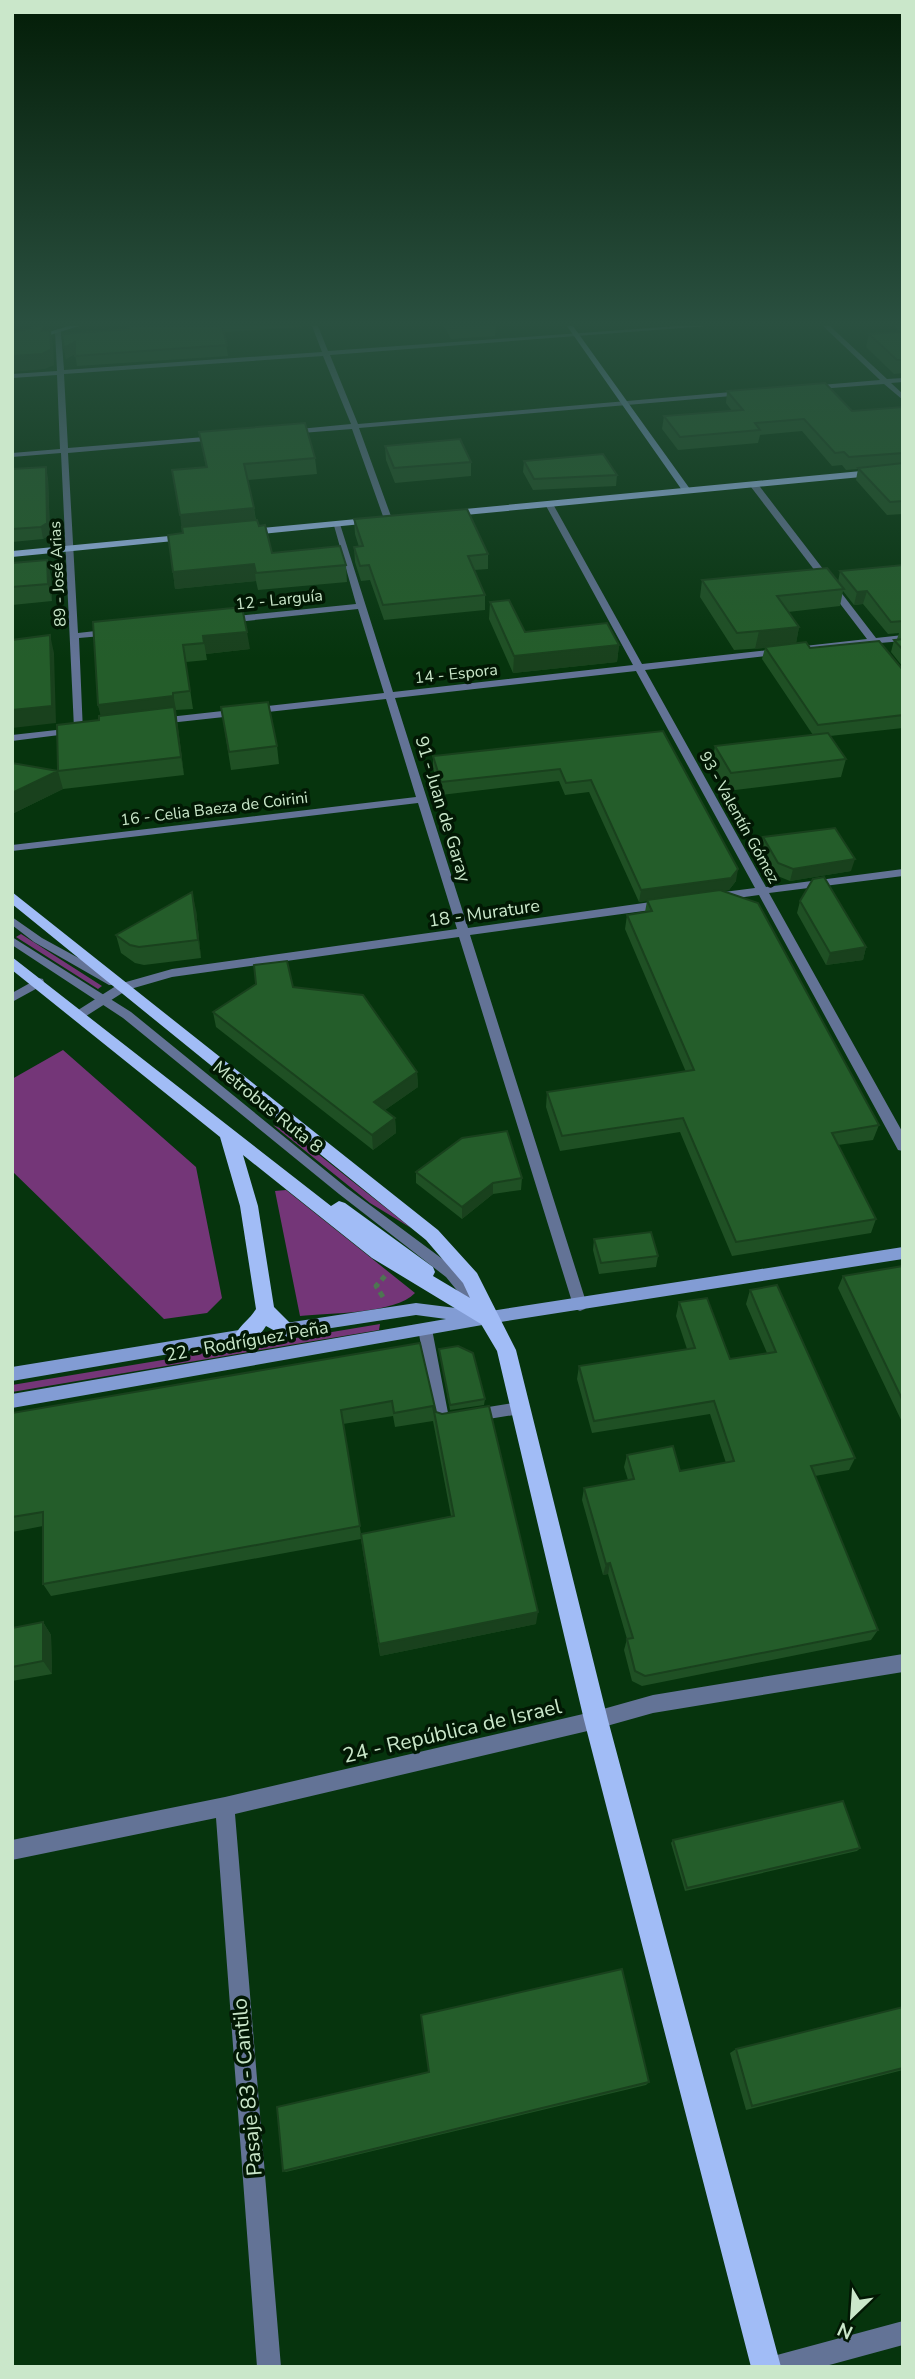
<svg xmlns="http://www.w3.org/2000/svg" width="915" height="2379" font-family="'Nunito Sans',sans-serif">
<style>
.green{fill:#743678}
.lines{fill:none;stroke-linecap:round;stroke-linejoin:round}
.path{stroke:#4e7552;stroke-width:5;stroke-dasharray:6 4.5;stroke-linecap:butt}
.lane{fill:#637396;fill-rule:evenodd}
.street{fill:#637396;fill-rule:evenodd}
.secondary{fill:#829cd4;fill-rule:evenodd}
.primary{fill:#a1bcf6;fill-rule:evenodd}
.wall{fill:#1f5024;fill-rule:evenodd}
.shaded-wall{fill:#19411d}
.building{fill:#245d2a;stroke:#19411d;stroke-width:2}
.labels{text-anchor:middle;stroke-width:7;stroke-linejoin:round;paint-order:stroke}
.far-street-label{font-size:16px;fill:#cae7ca;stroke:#021804}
.street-label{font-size:18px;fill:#cae7ca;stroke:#021804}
.near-street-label{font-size:21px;fill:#cae7ca;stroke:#021804}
</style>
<rect width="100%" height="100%" fill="#06340d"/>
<!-- green -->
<path class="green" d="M21,934L102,986L98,989L16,937Z
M63,1050L196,1167L222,1298L207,1313L164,1319L12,1171V1079Z
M273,1125L293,1134L411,1228L370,1203Z
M286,1190L415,1293C395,1314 329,1313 300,1316L275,1191Z
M380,1324L379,1330L12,1392V1385Z"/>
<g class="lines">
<!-- path -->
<path class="path" d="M383,1297L376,1286L385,1276"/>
<!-- lane -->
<path class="lane" d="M12,917L42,938L117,979L118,982L117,985H109L34,942L12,925Z
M12,937L131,1012L347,1188L456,1269L483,1302L485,1306L483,1310L478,1311L473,1310L446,1277L339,1194L123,1018L12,945Z
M39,978L43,979L44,982L43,985L12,1002V993Z
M425,1323L430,1325L432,1329L448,1413L456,1414L458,1418L456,1422L442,1426L437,1424L435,1420L418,1329L420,1325Z
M520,1402L525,1404L527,1408L525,1412L520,1414L476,1421L471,1419L469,1415L471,1411L476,1409Z"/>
<!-- street -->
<path class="street" d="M312,326H318L328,351L678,326H707L330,355L358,424L743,391L747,393L743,395L359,428L392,519L388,521L384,519L352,429L289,434L285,432L289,430L351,424L323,356L64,374L68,448L217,436L221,438L217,440L68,453L78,633L113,629L118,632L113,635L79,638L83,732L12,741V735L74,728L61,453L12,457V453L60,449L57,375L12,378V374L57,371L55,331L58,329L61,331L64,370L322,352Z
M823,326H830L887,379L903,378V382L891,383L903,394V400L884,384L806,390L809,386L880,380Z
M754,483H757L876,638L903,635V641L880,643L879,647L876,648L871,644L645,670L766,887L903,869V876L769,893L903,1133V1151L898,1150L759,895L716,901L710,897L716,893L755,888L636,671L395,698L468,928L665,900L671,904L665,908L470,935L587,1305L585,1309L580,1311L575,1309L573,1305L459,937L172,977L127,990L83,1018H75L73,1015L75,1012L119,984L172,969L457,929L418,803L12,851V845L416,797L386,699L160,724L155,721L160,718L384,693L358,609L227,623L222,620L227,617L356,604L333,522L340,524L393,692L633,665L545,504L549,502L553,504L642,664L867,639L751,487L750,485Z
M903,1654V1672L653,1713L596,1729L235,1814L281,2367H257L216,1818L12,1860V1840L225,1797L596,1711L653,1695Z
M903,2321V2345L822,2367H765L768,2358L777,2355Z"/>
<!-- secondary -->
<path class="secondary" d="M69,326H79L12,347V343Z
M567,326H573L690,489V493H684Z
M903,1247V1259L488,1324L12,1408V1394L446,1319L416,1315L286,1335L281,1334L278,1329L281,1324L286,1323L416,1303L472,1310L478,1313Z
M245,1329L250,1330L253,1335L250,1340L245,1341L12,1381V1367Z"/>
<!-- primary -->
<path class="primary" d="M903,467V473L444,517L439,514L444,511Z
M378,517L382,518V522L242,536L237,533L242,530Z
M190,534L194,535V539L12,557V551Z
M12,892L438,1230L477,1273L516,1350L608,1720L781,2367H751L584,1720L497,1351L481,1324L372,1258L243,1155L258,1206L274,1307L296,1329L293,1335L286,1337L266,1326C260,1336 250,1345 238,1341L235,1335C240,1325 250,1319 256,1309L240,1206L220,1137L12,970V957L331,1206L339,1201L345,1203L433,1267L435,1272L433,1276L470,1298L463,1283L426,1240L12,904Z"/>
</g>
<!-- wall -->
<path class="wall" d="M129,326H301V327L224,332L228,356L77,366L75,354L66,359L64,348L129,329Z
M444,326H496L495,336L451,339Z
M894,326H903V373L894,374L866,347L869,334L900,332Z
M727,391L852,411L903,407V514L887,515L856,480L858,469L846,470L842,465L832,466L802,431L760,435L758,443L678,450L662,429L664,416L732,411L726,403Z
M199,432L315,458L317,474L248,480L254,508L256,520L272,553L346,565L347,582L258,590L256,581L175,589L173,572L183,533L206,467Z
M385,446L471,462V476L395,483L386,460Z
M524,461L617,475L616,486L533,490L523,472Z
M12,469L48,478L50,535L43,539L12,542Z
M354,519L488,554V569L474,570L485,595V610L384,620L370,580L361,581L355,562L354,547H359L355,534Z
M47,560L51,577L52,601L12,605V563Z
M903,565V667L891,652L894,640L897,639L899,633L888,634L863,604L854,605L843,591L840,606L788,612L799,627L796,643L810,648L903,670V728L830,736L846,759L841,777L727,791L712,764L715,746L813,735L762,659L765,648L734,650L700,597L702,580L838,582L840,571Z
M490,602L525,632L619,645L617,662L513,673L489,619Z
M93,622L250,649L206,654L207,660L186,662L193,709L176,710V714L184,775L63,789L12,814V763L58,771L99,720L101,715L98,705Z
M221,707L277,746L279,764L231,770Z
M663,731L736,881L729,890L723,891L879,1125L873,1140L838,1145L876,1219L871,1233L732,1256L680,1132L560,1151L546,1107L547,1092L686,1072L625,929L627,915L645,912L647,901L639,902L589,792L565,795L559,781L441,795L433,768V756Z
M763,837L851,871L790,881L775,875L760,849Z
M800,901L866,947L863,960L826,965L797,913Z
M196,910L201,958L144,965L135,963L121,953L116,935Z
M256,984L293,987L417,1072L418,1087L385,1110L395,1118L396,1133L373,1150L216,1027L213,1012Z
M416,1172L522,1178L521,1190L493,1194L462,1219L416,1183Z
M594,1239L658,1256L656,1267L599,1274L593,1250Z
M903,1266V1424L838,1288L843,1276Z
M750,1290L855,1458L849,1470L815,1476L878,1630L871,1640L642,1686L632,1681L624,1650L627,1639L608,1574L603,1575L582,1500L584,1488L628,1480L624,1467L627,1455L680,1471L726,1463L710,1414L592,1433L577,1379L579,1366L687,1349L676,1316L679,1302L730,1359L767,1353L746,1304Z
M420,1343L436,1412L536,1624L380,1656L361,1539L51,1596L43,1584V1526L12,1532V1413ZM393,1416L395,1427L433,1421L451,1516L361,1534L343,1424Z
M439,1349L485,1399L484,1405L450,1410Z
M43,1622L51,1635L52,1674L12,1681V1628Z
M673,1840L860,1848L857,1851L685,1891L671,1843Z
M903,2007V2070L746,2110L730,2053L736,2049Z
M649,2082L646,2085L286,2172L283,2171Z"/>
<!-- shaded-wall -->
<path class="shaded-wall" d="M50,330L53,345L54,365L45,369L12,372V356Z
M75,342L77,353L66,359L64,348Z
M46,467L48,478L50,535L43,539L41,527Z
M254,508L256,525L182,532L180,515Z
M47,560L51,577L52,601L48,584Z
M254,564L256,581L175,589L173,572Z
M867,591L863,604L854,605L857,592Z
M799,627L796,644L755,649L759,631Z
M247,632L250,649L206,654L203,636Z
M50,635L54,653L56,723L12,728V710Z
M619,645L617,662L513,673L514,656Z
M173,693L176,710L184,775L181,757L102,722L98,705Z
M58,771L63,789L12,814V793Z
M855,859L851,871L790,881L793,869Z
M738,869L736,881L729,890L639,902L641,890Z
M192,892L196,910L201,958L198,940Z
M866,947L863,960L826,965L830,953Z
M417,1072L418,1087L375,1117L374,1102Z
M395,1118L396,1133L373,1150L372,1135Z
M493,1183V1194L462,1219V1207Z
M610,1563L608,1574L603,1575L606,1564Z
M538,1612L536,1624L380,1656L379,1644Z
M43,1622L51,1635L52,1674L43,1661Z"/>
<!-- building -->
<path class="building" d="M38,326H42V331L50,330L51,349L42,354L12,356V333Z
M129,326H222L227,345L75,356V342L64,348L62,334L129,329Z
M450,326H478L451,328Z
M903,332V360H897L869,334Z
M825,383L852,411L903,407V453L849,457L844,452L835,453L804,419L755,423L760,430L680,437L664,416L743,410L727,391Z
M305,423L315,458L244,464L254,508L180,515L172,470L207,467L199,432Z
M460,439L471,462L394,468L385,446Z
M603,454L617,475L534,479L524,461Z
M903,463V501L890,502L858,468Z
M46,467L47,523L41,527L12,529V469Z
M467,509L488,554L468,556L485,595L383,605L369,565L360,566L354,547L363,546L354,519Z
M257,520L259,526L265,525L272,553L340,546L346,565L256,573L254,564L173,572L168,535L183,533L182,527Z
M47,560L48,584L12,587V563Z
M903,565V621L891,622L867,591L857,592L840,571Z
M827,568L844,589L777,596L799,627L759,631L737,633L702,580Z
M509,600L525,632L607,623L619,645L514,656L490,602Z
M242,607L247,632L203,636L204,643L183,645L190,691L173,693V696L98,705L93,622Z
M50,635L52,706L12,710V640Z
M903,639V650L894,640Z
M879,641L903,670V715L818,725L765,647L806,642L810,648Z
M268,702L277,746L229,752L221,707Z
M174,707L181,757L58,771L57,725L99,720V716Z
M663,731L738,869L731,878L641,890L591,780L566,783L560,769L441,782L433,756Z
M828,733L846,759L731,773L715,746Z
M12,763L58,771L12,793Z
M835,828L855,859L793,869L778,863L763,837Z
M824,877L866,947L830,953L800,901L813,879Z
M720,890L758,903L879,1125L832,1133L876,1219L736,1242L683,1118L562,1136L547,1092L694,1070L627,915L652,911L647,900Z
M192,892L198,940L139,947L130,945L116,935Z
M287,961L293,987L363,995L417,1072L374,1102L395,1118L372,1135L213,1012L256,984L254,965Z
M507,1131L522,1178L493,1183L462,1207L416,1172L462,1138Z
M651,1232L658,1256L601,1263L594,1239Z
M903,1266V1401L843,1276Z
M777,1285L855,1458L811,1466L878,1630L645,1676L635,1671L627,1639L633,1638L610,1563L606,1564L584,1488L634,1479L627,1455L673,1446L680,1471L734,1461L714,1401L594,1421L579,1366L695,1348L679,1302L707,1298L730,1359L776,1352L750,1290Z
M420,1343L436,1412L442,1414L489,1406L538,1612L379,1644L361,1534L454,1516L433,1406L394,1413L392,1401L341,1410L360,1526L43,1584V1512L12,1517V1413Z
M458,1346L473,1353L485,1399L450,1405L439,1349Z
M43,1622V1661L12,1667V1628Z
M843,1801L860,1848L687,1888L673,1840Z
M622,1969L649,2082L283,2171L277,2107L429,2072L421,2015Z
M903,2007V2068L752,2106L736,2049Z"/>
<!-- sky -->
<linearGradient id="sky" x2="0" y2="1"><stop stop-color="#031d07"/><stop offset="0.49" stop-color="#2a5040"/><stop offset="1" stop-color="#2a5040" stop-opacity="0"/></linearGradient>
<rect width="915" height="659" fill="url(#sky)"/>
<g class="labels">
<!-- far-street labels -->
<g class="far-street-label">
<text transform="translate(57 574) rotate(-93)" y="6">89 - José Arias</text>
<text transform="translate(279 599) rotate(-6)" y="6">12 - Larguía</text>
<text transform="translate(456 673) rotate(-6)" y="6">14 - Espora</text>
<text transform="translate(214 808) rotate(-7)" y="6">16 - Celia Baeza de Coirini</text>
<text transform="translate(740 817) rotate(61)" y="6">93 - Valentín Gómez</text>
</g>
<!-- street labels -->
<g class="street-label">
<text transform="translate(443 809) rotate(73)" y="6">91 - Juan de Garay</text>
<text transform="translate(484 913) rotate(-8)" y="6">18 - Murature</text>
<text transform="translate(268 1107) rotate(39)" y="6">Metrobus Ruta 8</text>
<text transform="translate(247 1341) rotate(-10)" y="6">22 - Rodríguez Peña</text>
</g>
<!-- near-street labels -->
<g class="near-street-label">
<text transform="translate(452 1731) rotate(-13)" y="7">24 - República de Israel</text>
<text transform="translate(247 2087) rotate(-95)" y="7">Pasaje 83 - Cantilo</text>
</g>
</g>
<!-- border -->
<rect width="915" height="2379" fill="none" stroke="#cae7ca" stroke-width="28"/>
<!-- north arrow -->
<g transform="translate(852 2316) rotate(205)" stroke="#021804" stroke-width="5" paint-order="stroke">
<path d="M0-5L12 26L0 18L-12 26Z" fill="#cae7ca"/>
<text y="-10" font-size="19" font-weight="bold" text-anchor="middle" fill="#cae7ca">N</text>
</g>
</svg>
